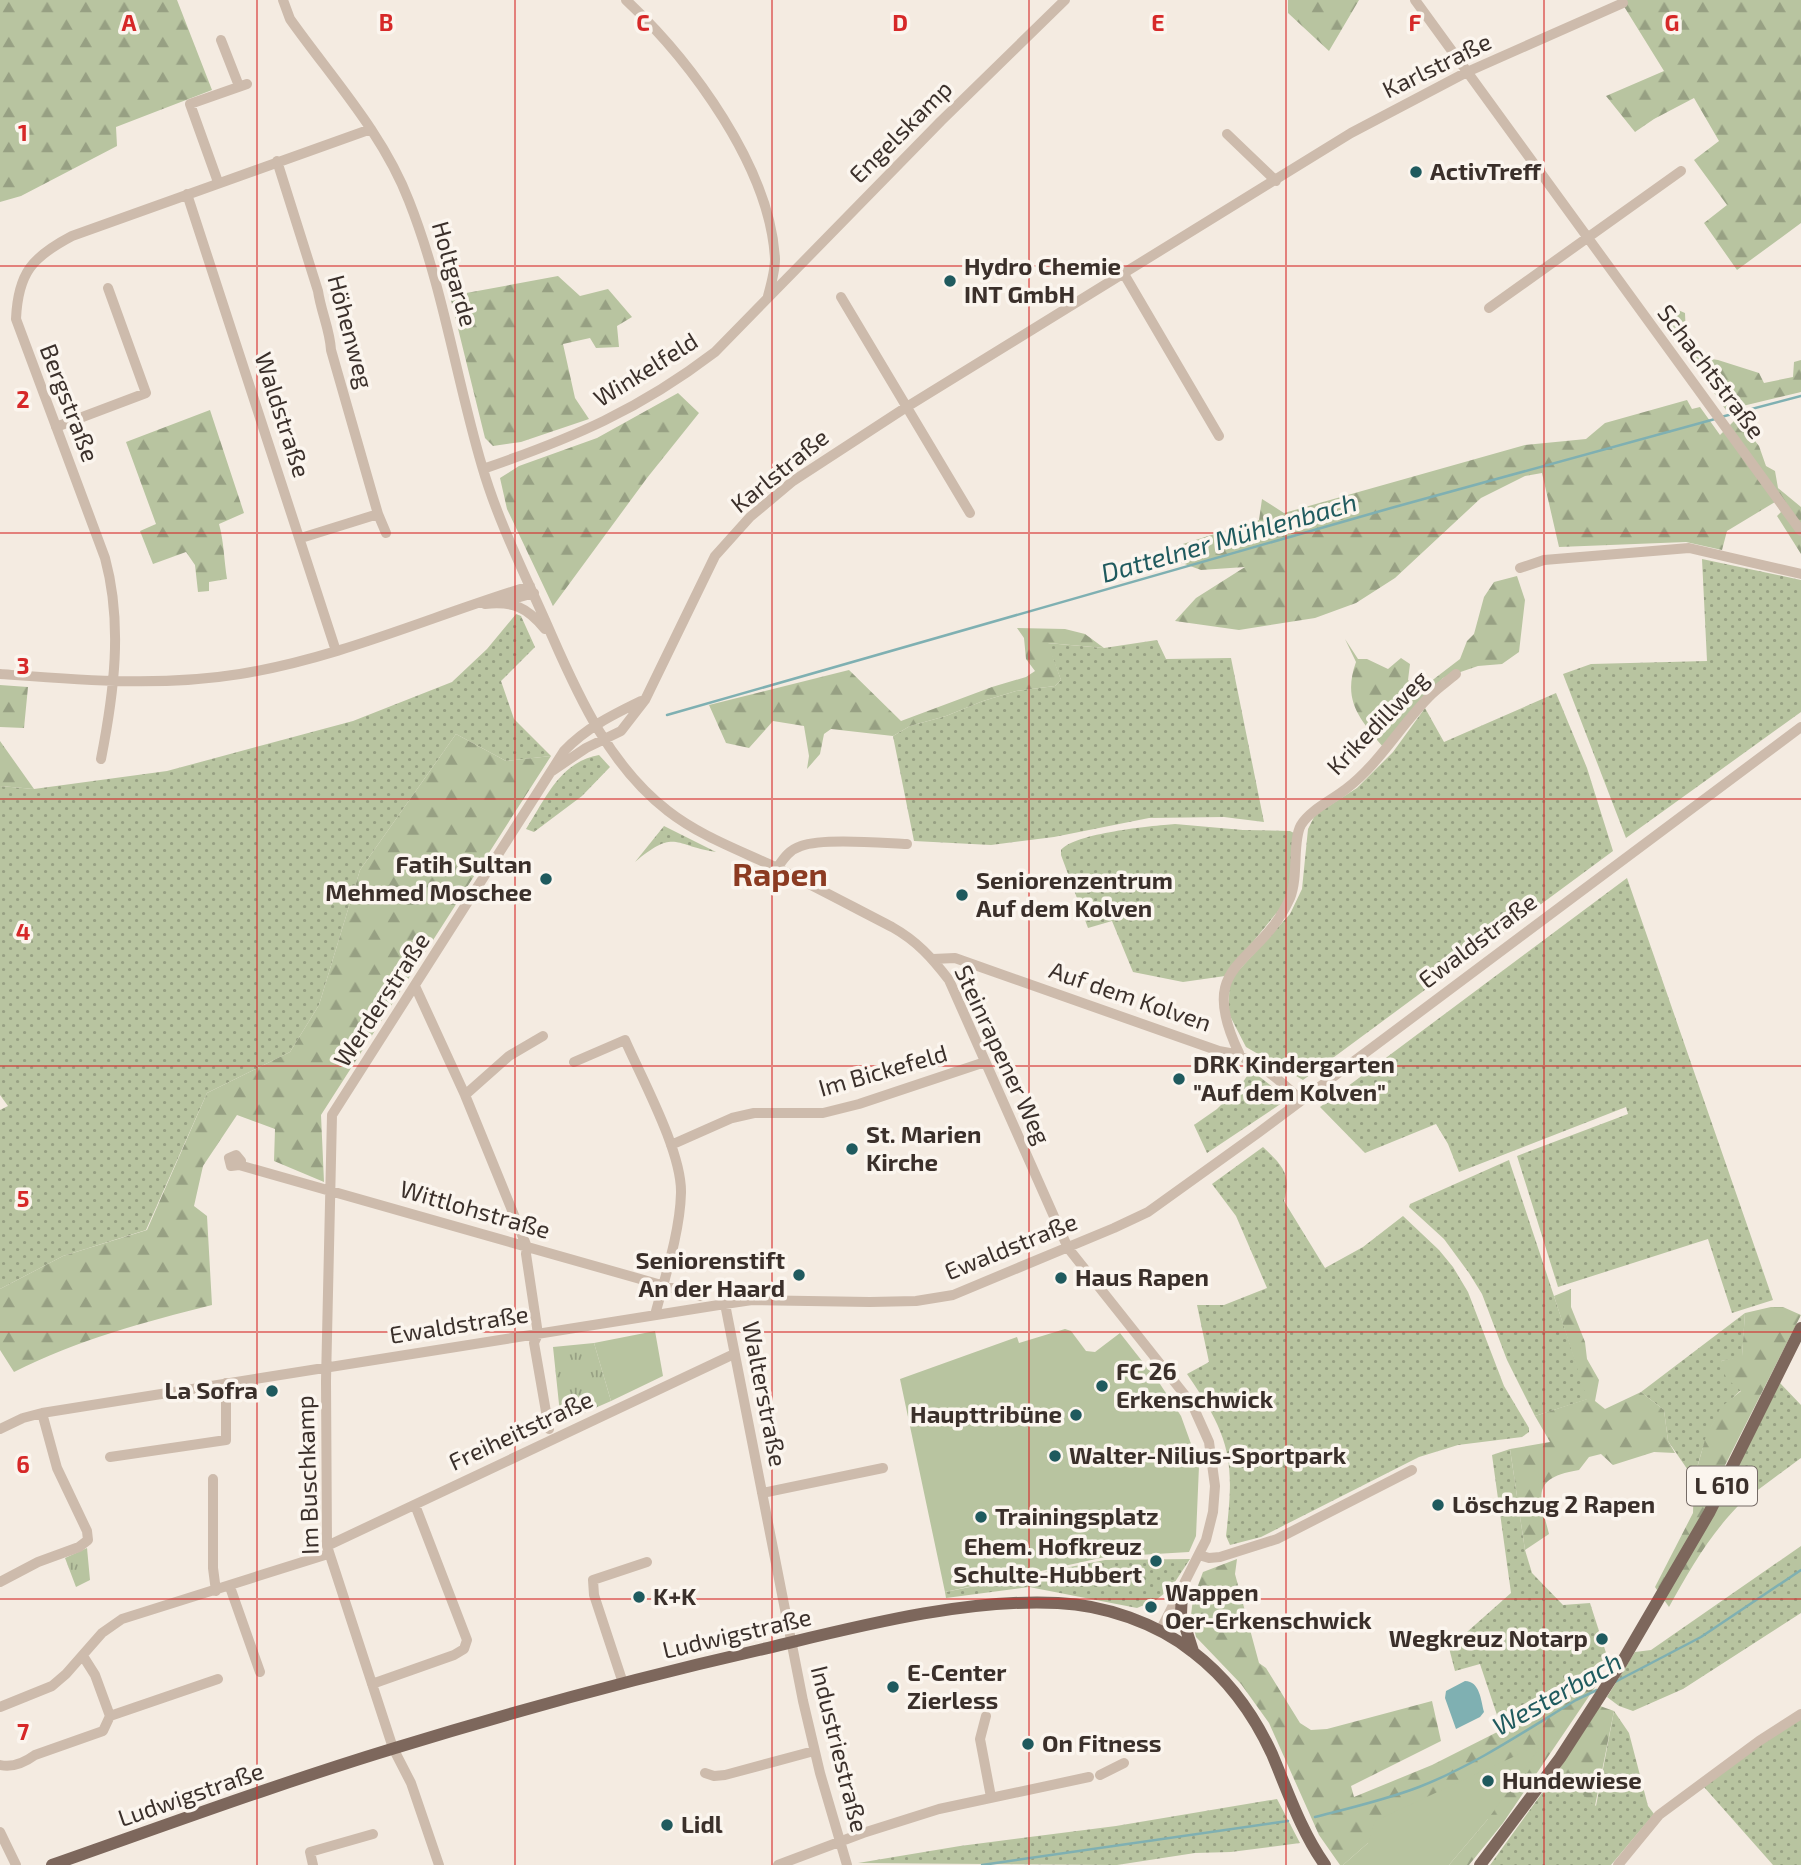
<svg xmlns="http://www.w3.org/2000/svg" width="1801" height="1865" font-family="'Exo 2',sans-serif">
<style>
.grass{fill:url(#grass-dots)}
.forest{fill:url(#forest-firs)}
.park{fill:url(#park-tufts)}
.garden{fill:#b8c4a0}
.water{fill:#7fb0b2}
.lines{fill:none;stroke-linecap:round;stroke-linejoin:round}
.stream{stroke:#7fb0b2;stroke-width:2.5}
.minor{stroke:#cdbbac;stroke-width:10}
.major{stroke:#7d675c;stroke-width:12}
.grid{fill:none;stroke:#d62828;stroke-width:2;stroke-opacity:0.55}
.poi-dot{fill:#1f5a5e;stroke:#fbf5ee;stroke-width:2.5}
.labels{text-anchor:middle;stroke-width:7;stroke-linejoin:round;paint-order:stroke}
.shield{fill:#fbf5ee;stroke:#756b66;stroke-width:2}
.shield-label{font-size:23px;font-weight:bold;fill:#3b302b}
.street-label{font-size:24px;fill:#3b302b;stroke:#fbf5ee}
.poi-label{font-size:24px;font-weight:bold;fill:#3b302b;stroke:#fbf5ee;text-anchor:start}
.water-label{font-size:26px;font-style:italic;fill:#1f5a5e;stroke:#fbf5ee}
.district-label{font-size:32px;font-weight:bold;fill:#8c3b22;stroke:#fbf5ee}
.grid-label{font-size:23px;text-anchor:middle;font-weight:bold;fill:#d62828;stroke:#fbf5ee;stroke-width:7;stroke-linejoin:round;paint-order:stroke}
</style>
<defs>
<pattern id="grass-dots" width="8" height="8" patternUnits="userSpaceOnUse" patternTransform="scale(1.75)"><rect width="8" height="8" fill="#b8c4a0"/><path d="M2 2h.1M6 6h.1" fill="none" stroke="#97a083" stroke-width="1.8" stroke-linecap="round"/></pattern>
<pattern id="forest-firs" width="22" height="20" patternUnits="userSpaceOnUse" patternTransform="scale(1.75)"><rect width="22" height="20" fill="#b8c4a0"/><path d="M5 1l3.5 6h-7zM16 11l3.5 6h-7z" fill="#97a083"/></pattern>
<pattern id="park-tufts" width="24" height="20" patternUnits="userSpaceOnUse" patternTransform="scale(1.75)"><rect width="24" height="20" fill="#b8c4a0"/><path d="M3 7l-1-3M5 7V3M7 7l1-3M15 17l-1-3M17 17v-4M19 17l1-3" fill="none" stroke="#97a083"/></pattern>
</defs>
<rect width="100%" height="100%" fill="#f4ebe1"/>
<!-- grass -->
<path class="grass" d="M1702,559L1801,580V712L1626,838L1563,674L1591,664L1707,661Z
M516,614L521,616L535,647L501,681L514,719L551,756L506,761L456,734L360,870L319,1005L290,1052L207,1093L146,1230L63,1256L0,1289V1110L8,1106L0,1095V786L34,789L167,771L353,721L452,682L487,649Z
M1157,640L1166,659L1231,658L1264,822L1224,817L1149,818L1054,837L991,845L914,841L893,736L910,726L946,716L983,701L1016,691L1055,686L1061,680L1047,643L1104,648Z
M1556,693L1587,768L1613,851L1303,1080L1246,1047L1228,1012L1230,980L1290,914L1302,889L1308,829L1315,815L1357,788L1393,752L1425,708L1444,742Z
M599,755L610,767L582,796L534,832L526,829C546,798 560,762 599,755Z
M1175,824L1243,830L1290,831L1294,833L1292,883L1287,900L1225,976L1183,982L1133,972L1112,921L1088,928L1061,855V850C1075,833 1151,826 1175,824Z
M664,826L716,852C673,846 676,828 635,862Z
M1627,878L1773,1300L1732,1313L1708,1239L1558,1287L1517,1156L1628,1114L1626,1107L1459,1172L1448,1144L1436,1124L1365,1153L1320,1107Z
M1251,1070L1288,1099L1207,1153L1194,1125L1217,1109L1241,1085Z
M1263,1147C1282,1165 1292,1174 1284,1201L1325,1268L1363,1247L1403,1216L1439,1250L1453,1267L1468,1292L1504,1386L1529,1428V1432L1522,1437L1458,1445L1419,1457L1261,1537L1230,1545L1226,1536C1235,1460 1231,1438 1187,1374L1209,1362L1197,1305H1224L1267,1288L1236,1216L1212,1184Z
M1509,1160L1588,1399L1535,1416L1507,1360L1482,1294L1469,1273L1444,1239L1409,1207L1410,1204Z
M1745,1313L1742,1357L1721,1361L1741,1390C1709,1418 1705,1440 1694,1479L1668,1441L1664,1410L1641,1392Z
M1780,1383L1801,1405V1458L1743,1501L1724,1492Z
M1510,1449L1525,1550L1532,1573L1563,1605L1590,1603L1608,1659L1498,1718L1480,1664L1455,1671L1449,1648L1511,1593L1492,1455Z
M1801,1546V1613L1683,1689L1633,1711L1619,1706L1607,1697L1635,1652L1651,1650Z
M1190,1559L1171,1588L1156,1600L1137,1608L1029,1587L946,1598L945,1592L1105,1560Z
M1614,1711L1629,1733L1648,1806L1654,1814L1611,1865H1490L1558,1771L1596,1806Z
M1801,1717V1865H1773L1704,1787L1761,1742Z
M1277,1799L1300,1843L1231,1852L1195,1853L1117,1865L858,1863L960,1846L1116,1826Z"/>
<!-- forest -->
<path class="forest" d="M0,0H177L212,90L116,127L117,146L21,196L0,202Z
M1288,0H1359L1329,51L1288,13Z
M1620,0H1801V223L1737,270L1704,223L1727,205L1694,160L1719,141L1694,98L1654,119L1635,132L1606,96L1664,71Z
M558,276L580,296L608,289L632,317L617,326L619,347L596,348L590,338L563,344L575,398L589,419L521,442L493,446L485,438L450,296Z
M1678,310L1685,313L1686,337L1693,356L1718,360L1759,373L1764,383L1793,377L1794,362L1801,360V392L1726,410L1680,344L1669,320Z
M678,393L699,413L647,478L553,606L507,509L500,478L519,466L597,438Z
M1687,400L1692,409L1700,407L1720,435L1737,418L1759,446L1766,466L1775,471L1778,488L1801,507V554L1777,516L1781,512L1775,502L1727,531L1722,550L1686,542L1559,547L1542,473L1525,476L1481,498L1395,578L1356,603L1315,618L1239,630L1175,621L1196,598L1245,567L1201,570L1171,559L1167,549L1259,520L1262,499L1284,513L1525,445L1586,439L1605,423Z
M210,410L244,513L219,524C224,542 224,561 227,579L209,582V591L198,592L195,565L186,552L153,564L140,531L156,524L126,442Z
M1517,576L1525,600L1519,652L1502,664L1478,666L1443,678L1384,748C1360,719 1342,701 1356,662L1345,639L1358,659H1367L1388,669L1401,658L1410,664L1408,680L1416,688L1430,682L1460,659L1467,641L1474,634L1484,597L1494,582Z
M1017,628L1065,629L1085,634L1104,648L1048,643L1061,680L1055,686L1016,691L983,701L946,716L910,726L893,736L831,729L824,734L820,754L807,769L809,756L804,726L773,721L749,748L726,743L709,705L849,670L901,721L992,687L1026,677L1035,671L1026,659L1024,638Z
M0,685L28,687L24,728L0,727Z
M456,734L506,761L551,756L321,1115L324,1182L274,1161L275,1129L237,1115L203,1166L194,1206L207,1216L212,1305C144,1322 77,1340 14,1372L0,1350V1289L63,1256L147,1230L207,1093L290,1052L319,1005L360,870Z
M0,741L34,789L0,786Z
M1571,1289V1307L1585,1342L1587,1359L1599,1380L1595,1401L1605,1409L1641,1392L1664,1410L1668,1441L1675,1453L1654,1452L1613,1465L1601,1454L1589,1457L1579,1470C1531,1478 1539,1495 1549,1534L1525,1550L1510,1449L1550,1442L1535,1416L1587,1399L1554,1296Z
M1771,1307H1783L1801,1315L1714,1487L1743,1501C1712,1531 1690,1569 1669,1607L1655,1587L1693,1513L1694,1479L1706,1436L1721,1407L1741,1391L1726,1378L1721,1361L1742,1356L1745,1313Z
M1237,1559L1235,1574L1259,1663L1266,1668L1300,1723L1311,1730L1327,1729L1432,1701L1441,1741L1351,1786L1354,1797L1432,1765L1600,1680L1503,1823L1469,1865H1449L1488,1819L1368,1843L1343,1865H1340L1319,1835L1269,1723L1241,1684L1196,1637L1191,1615L1193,1599L1203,1572Z
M1600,1706L1614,1711L1595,1806L1558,1771Z"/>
<!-- park -->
<path class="park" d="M594,1343L611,1401L561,1423L553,1347Z
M87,1548L90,1580L76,1587L65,1558Z"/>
<!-- garden -->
<path class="garden" d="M1065,1329L1071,1331L1086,1351L1095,1352L1120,1333L1160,1384L1181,1416L1199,1466L1196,1536L1189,1552L1105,1557L945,1592L900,1379L1017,1337L1019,1343Z
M655,1331L663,1376L611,1401L594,1343Z
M1543,1743L1488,1819L1449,1865H1343L1368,1843L1375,1821Z"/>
<!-- water -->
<path class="water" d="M1465,1681C1480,1681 1481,1701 1484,1712L1480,1717L1456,1729L1445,1698L1446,1691Z"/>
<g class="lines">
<!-- stream -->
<path class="stream" d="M1721,417L1801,396
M667,715L1391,508L1715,419
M1615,1682L1701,1637L1801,1570
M1315,1817C1350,1808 1385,1800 1419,1787C1475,1765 1525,1731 1576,1700L1597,1690
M982,1865L1288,1821"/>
<!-- minor -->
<path class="minor" d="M283,0L290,19C331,77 383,133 409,201C443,287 456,378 482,466C499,525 528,580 552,636C580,700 611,767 668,811C700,836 739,850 775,867C814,886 853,907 892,927C917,941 932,958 949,980L1068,1248L1192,1404L1209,1442L1215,1486L1213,1512L1206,1540L1160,1631
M626,0C691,61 770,167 775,259C775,271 771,285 768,296
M1415,0L1801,531
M221,40L239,86
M1227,134L1276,181
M277,161L318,291C321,312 330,330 331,350L378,514L301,538
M218,182L190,104L247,84
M187,194L336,651
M1124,274L1219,436
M841,297L970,513
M1489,308L1681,171
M56,427L146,393L108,288
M483,469C573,438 639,410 715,352L941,121L1065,0
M378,514L386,533
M1520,568L1544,560L1689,548L1801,574
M502,602L534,593
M485,604C513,601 527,607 545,629
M0,674C80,680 160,687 240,674C340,658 434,615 530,586
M101,759C114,693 123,624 105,558L16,319C18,273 32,257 72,236L371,129
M552,771L586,748L621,731L645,700L715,556L750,517L793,481L905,408L1351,133L1467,72L1623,3
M777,868C784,858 789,850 801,846C823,838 882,843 907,844
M933,959L955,958L1219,1051C1253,1055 1276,1077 1301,1100
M415,986L465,1095L527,1247L526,1254L538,1334L534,1343L549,1429
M1239,1053C1194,959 1259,968 1290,898C1299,876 1292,841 1301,825C1310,810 1332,800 1346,789C1381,762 1401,724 1432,694C1439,687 1448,681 1456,674
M574,1062L625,1040C642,1079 682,1152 681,1193C680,1232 665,1277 655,1315
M465,1095L509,1056L543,1036
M671,1145L732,1118L754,1113H823L859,1104L985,1062
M239,1165L241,1161L236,1155L229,1158L231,1166L239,1165L700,1296
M725,1304L803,1701L820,1773L847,1865
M0,1429L23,1418L42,1413L725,1304L752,1300L870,1302L916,1301L953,1295L1114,1228L1148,1212L1258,1133L1801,727
M110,1457L226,1440V1383
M213,1479V1568L216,1591
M762,1493L883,1468
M327,1546L734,1354
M1199,1555L1209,1558L1220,1557L1277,1539L1412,1470
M0,1582L38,1562L79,1547L88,1540L87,1531L57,1468L42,1413
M230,1587L260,1672
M83,1656L95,1675L110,1716L218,1679
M623,1683L594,1595L593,1580L647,1562
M372,1684L454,1655L464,1649L467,1640L415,1505
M0,1707L52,1686L66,1674L102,1633L122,1619L328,1554
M986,1716L980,1739L991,1797
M0,1765C13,1768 24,1763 35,1755L103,1731L110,1716
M705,1773L714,1776L725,1775L814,1751
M1100,1775L1124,1763
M0,1832L16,1865
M313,1865L310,1852L373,1834
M439,1865L411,1783L393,1748L327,1546L326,1381L332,1115L564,751C586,728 612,715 641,701
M778,1865L863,1833L939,1809L1089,1777
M1618,1865L1659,1815L1759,1741L1801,1714"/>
<!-- major -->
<path class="major" d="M1182,1591L1181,1614L1193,1651
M52,1865C166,1825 280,1783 395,1748C515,1711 636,1678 759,1650C852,1628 963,1598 1058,1603C1104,1605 1157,1623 1193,1652C1227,1678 1254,1715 1272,1754C1288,1792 1301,1831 1325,1865
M1480,1865L1560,1758L1622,1662L1709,1513L1801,1328"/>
</g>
<!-- grid -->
<path class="grid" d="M257,0V1865M515,0V1865M772,0V1865M1029,0V1865M1286,0V1865M1544,0V1865M0,266H1801M0,533H1801M0,799H1801M0,1066H1801M0,1332H1801M0,1599H1801"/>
<!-- markers -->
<g class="poi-dot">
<circle cx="1416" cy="172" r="7"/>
<circle cx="950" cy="281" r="7"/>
<circle cx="546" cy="879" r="7"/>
<circle cx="962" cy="895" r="7"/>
<circle cx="1179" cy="1079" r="7"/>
<circle cx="852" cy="1149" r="7"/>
<circle cx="799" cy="1275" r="7"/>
<circle cx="1061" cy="1278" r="7"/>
<circle cx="1102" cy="1386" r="7"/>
<circle cx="272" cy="1391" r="7"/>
<circle cx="1076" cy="1415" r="7"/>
<circle cx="1055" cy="1456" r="7"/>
<circle cx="1438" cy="1505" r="7"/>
<circle cx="981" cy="1517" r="7"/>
<circle cx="1156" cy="1561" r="7"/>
<circle cx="639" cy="1597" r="7"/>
<circle cx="1151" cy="1607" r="7"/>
<circle cx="1602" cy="1639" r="7"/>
<circle cx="893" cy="1687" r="7"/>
<circle cx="1028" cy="1744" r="7"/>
<circle cx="1488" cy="1781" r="7"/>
<circle cx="667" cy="1825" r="7"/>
</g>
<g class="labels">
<!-- shield labels -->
<rect class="shield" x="1687" y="1466.5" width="70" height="39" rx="5"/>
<g class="shield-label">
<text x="1722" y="1494">L 610</text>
</g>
<!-- street labels -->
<g class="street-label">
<text transform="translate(1437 66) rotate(-26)" y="8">Karlstraße</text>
<text transform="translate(901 132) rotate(-45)" y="8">Engelskamp</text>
<text transform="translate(454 274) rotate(74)" y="8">Holtgarde</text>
<text transform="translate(350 332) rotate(75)" y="8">Höhenweg</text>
<text transform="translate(646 370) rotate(-32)" y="8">Winkelfeld</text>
<text transform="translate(1711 372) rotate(53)" y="8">Schachtstraße</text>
<text transform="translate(69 403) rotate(69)" y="8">Bergstraße</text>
<text transform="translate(282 415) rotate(72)" y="8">Waldstraße</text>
<text transform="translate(780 471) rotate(-39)" y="8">Karlstraße</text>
<text transform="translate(1378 723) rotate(-46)" y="8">Krikedillweg</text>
<text transform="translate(1478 941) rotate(-37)" y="8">Ewaldstraße</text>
<text transform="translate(1130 997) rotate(19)" y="8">Auf dem Kolven</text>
<text transform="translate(382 1000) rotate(-57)" y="8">Werderstraße</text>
<text transform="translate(1002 1055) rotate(65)" y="8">Steinrapener Weg</text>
<text transform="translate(883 1071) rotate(-16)" y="8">Im Bickefeld</text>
<text transform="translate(475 1210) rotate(16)" y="8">Wittlohstraße</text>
<text transform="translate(1011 1247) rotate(-22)" y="8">Ewaldstraße</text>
<text transform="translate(459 1325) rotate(-9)" y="8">Ewaldstraße</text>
<text transform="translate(764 1394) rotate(79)" y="8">Walterstraße</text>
<text transform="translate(521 1431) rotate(-25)" y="8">Freiheitstraße</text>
<text transform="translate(308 1475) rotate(-92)" y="8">Im Buschkamp</text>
<text transform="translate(737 1634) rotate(-13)" y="8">Ludwigstraße</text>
<text transform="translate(839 1749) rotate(76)" y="8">Industriestraße</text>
<text transform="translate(191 1795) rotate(-19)" y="8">Ludwigstraße</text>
</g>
<!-- poi labels -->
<g class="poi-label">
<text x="1430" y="180">ActivTreff</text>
<text x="964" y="275">Hydro Chemie<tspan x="964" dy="28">INT GmbH</tspan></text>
<text x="532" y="873" text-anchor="end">Fatih Sultan<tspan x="532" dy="28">Mehmed Moschee</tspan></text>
<text x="976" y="889">Seniorenzentrum<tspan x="976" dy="28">Auf dem Kolven</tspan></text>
<text x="1193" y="1073">DRK Kindergarten<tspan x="1193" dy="28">"Auf dem Kolven"</tspan></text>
<text x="866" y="1143">St. Marien<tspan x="866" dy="28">Kirche</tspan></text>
<text x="785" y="1269" text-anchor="end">Seniorenstift<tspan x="785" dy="28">An der Haard</tspan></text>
<text x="1075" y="1286">Haus Rapen</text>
<text x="1116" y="1380">FC 26<tspan x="1116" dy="28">Erkenschwick</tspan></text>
<text x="258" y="1399" text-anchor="end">La Sofra</text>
<text x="1062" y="1423" text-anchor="end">Haupttribüne</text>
<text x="1069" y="1464">Walter-Nilius-Sportpark</text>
<text x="1452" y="1513">Löschzug 2 Rapen</text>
<text x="995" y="1525">Trainingsplatz</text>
<text x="1142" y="1555" text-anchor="end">Ehem. Hofkreuz<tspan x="1142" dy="28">Schulte-Hubbert</tspan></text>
<text x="1165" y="1601">Wappen<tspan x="1165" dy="28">Oer-Erkenschwick</tspan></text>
<text x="653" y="1605">K+K</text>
<text x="1588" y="1647" text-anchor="end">Wegkreuz Notarp</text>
<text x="907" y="1681">E-Center<tspan x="907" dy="28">Zierless</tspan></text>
<text x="1042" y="1752">On Fitness</text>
<text x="1502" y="1789">Hundewiese</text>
<text x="681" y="1833">Lidl</text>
</g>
<!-- water labels -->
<g class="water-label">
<text transform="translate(1229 538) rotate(-16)" y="9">Dattelner Mühlenbach</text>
<text transform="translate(1557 1694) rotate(-29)" y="9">Westerbach</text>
</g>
<!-- district labels -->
<g class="district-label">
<text x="780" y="886">Rapen</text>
</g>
</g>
<g class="grid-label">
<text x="129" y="31">A</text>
<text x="386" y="31">B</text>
<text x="643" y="31">C</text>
<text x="900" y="31">D</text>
<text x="1158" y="31">E</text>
<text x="1415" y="31">F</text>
<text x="1672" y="31">G</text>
<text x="23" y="141">1</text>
<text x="23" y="408">2</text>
<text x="23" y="674">3</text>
<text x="23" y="940">4</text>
<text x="23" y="1207">5</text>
<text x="23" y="1473">6</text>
<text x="23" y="1740">7</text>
</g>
</svg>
